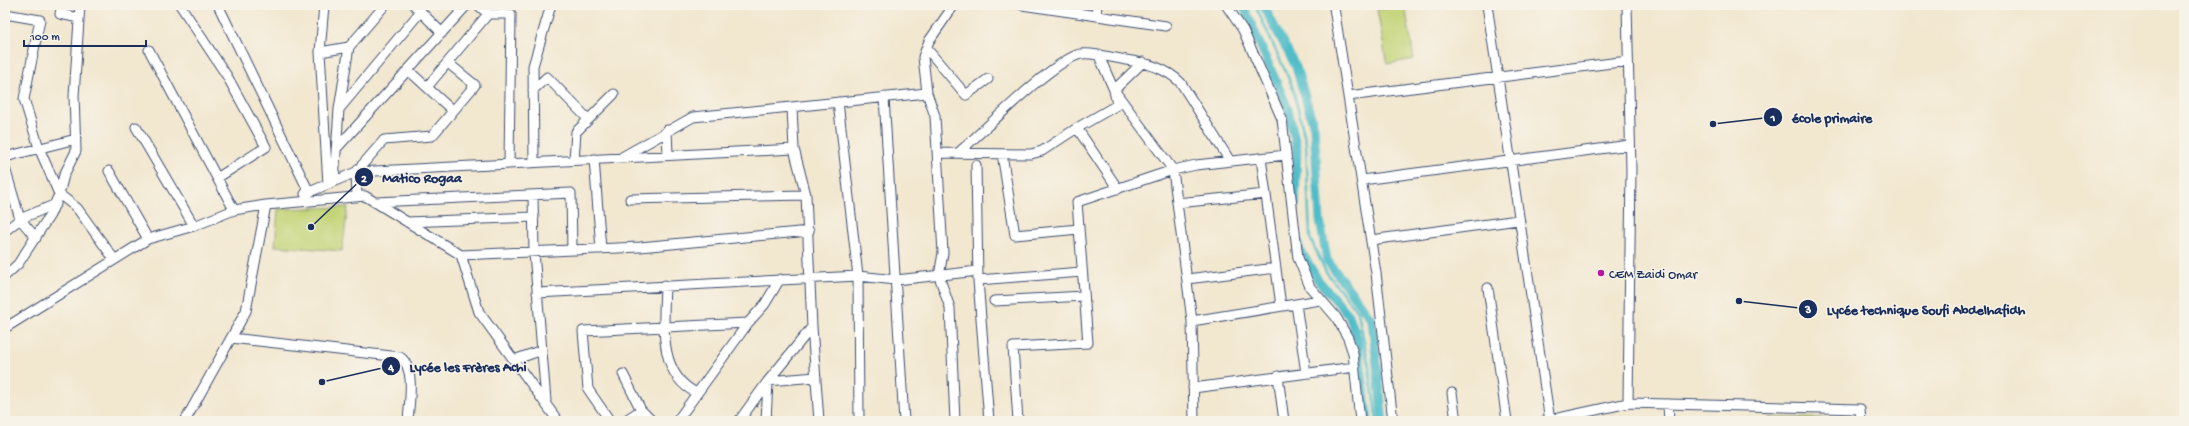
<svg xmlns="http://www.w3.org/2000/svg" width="2189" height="426" font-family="'Gochi Hand',sans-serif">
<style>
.green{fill:#c3d477;stroke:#6f826a}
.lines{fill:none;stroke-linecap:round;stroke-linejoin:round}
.stream{stroke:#50bdc9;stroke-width:2.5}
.canal{stroke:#50bdc9;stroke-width:9}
.minor-casing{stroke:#3b4b6f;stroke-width:11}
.minor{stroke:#fff;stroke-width:9}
.poi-dot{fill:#b5179e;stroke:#f7f3e8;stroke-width:1.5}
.labels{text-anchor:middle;stroke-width:3;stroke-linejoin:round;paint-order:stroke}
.poi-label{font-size:13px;fill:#1b2f5e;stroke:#f7f3e8;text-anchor:start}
.leader{fill:none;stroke:#1b2f5e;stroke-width:1.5}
.callout-dot{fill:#1b2f5e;stroke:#f7f3e8;stroke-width:1.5}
.mark-label{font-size:12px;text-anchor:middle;font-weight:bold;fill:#fff}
.callout-label{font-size:14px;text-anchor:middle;font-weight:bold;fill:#1b2f5e;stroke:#f7f3e8;stroke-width:3;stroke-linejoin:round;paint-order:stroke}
</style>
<rect width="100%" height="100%" fill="#f7f3e8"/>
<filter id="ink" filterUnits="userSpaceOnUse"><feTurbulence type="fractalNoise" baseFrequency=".025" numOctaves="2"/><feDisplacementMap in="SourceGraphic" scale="8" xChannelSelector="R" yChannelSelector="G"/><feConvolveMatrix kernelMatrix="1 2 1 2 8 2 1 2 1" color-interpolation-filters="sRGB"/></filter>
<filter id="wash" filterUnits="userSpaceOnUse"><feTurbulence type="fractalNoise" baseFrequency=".012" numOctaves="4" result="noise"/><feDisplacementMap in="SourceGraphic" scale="16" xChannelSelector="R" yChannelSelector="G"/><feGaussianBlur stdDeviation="0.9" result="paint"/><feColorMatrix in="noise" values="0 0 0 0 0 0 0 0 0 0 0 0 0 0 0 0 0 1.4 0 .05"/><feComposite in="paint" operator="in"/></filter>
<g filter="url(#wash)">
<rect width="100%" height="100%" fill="#f2e7cf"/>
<!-- green -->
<path class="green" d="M1405,5L1414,59L1387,64L1377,10Z
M348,207L342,251L275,246L278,209Z
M1769,418H1823V421H1769Z"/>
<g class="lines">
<!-- stream -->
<path class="stream" d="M1255,5L1293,88L1306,143L1310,238L1326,272L1358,312L1369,367L1377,421"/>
<!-- canal -->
<path class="canal" d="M1243,5L1288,109L1297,149L1295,205
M1263,5L1296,67L1314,127L1320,220L1327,260L1372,320L1383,421
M1298,242L1299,248L1318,280L1349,315L1357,338L1368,421"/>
</g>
</g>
<g filter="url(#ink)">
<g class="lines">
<!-- minor casing -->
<g class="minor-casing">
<path id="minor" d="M62,5L60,14L79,18
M180,5L227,76L266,147L217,178
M218,5L309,192
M324,5L320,52L328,184
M414,5L442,33
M478,5L488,14H511L509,164
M954,5L929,41L923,57L927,93L935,116L943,253L939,276L950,308L955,421
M1022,5L1166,26
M1226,5L1243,30L1282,119L1298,258L1310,287L1336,317L1348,338L1353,353L1360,421
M1487,5L1550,421
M1627,5L1631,169L1628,403
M1334,8L1376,273L1393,421
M5,14L40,20L24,99L39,148L59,194L77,208L114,259
M1096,16L1097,5
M927,49L966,95L988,79
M149,50L234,210
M320,52L349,47
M1099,56L1114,90L1173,170L1192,321L1194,421
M448,63L475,85L432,136L384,140L356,172L794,149
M408,70L453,111
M427,87L488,14
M533,90L547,77L588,119
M1348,96L1628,61
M884,97L904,421
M838,102L858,276L859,421
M340,108L421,11
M792,108L794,149L806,195L812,327L819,421
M136,127L194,226
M1077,128L1118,189
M667,130L668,155
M336,149L467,5
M938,153L1031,154L1042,151L1077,128L1117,105L1114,90L1143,62
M958,153C983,132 1054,59 1081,54C1091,52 1115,58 1126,60C1147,63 1166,68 1181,83L1230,161
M1002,154L1015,235L1079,229
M5,157L76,139
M622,157L693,117L927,93
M1261,158L1281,306
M594,159L601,249
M574,160L576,132L614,94
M534,162L533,66L551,5
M976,165L978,280L989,421
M5,168L20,219L36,238
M109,171L148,239
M1362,180L1630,145
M334,181L339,109L349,47L385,5
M305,194L356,172L357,197
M533,195L534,252L546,401
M630,199L806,195
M376,202L571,193L572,250
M1177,203L1266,194
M266,205L365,196L461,255L640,247L809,231
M407,222L534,217
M5,231L20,219L56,204
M1371,240L1518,220
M461,255L479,312L558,421
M5,276L18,264L50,215L59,194L64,175L76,151L74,96L80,5
M1187,279L1276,268
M978,280L1082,272
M665,285C664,321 657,375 697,393
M1488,288L1507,421
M537,293L858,276L896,280L978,271
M994,301L1084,296
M1296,304L1306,373
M1192,321L1320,300
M5,328L148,239L194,226L234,210L266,205L246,311L185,421
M231,338L400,357C416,368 409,403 408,421
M514,360L542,350
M623,374L641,410L652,421
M1278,376L1284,421
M1193,388L1355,367
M1452,393L1456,421
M1668,404L1669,421
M610,421L588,389L583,331L748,323
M624,421L641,410
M677,421L748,323L765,304L780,279
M739,421L768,381L812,327
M766,421L768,381L816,377
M1018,421L1013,347L1088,343L1077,202L1173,170L1196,165L1286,155
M1545,421L1628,403L1860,409L1861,421"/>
</g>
<!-- minor -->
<use href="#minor" class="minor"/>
</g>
</g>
<!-- markers -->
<circle class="poi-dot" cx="1601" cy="273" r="4"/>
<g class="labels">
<!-- poi labels -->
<g class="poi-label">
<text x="1609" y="278">CEM Zaidi Omar</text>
</g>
</g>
<!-- callouts -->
<path class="leader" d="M1713 124L1773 117M311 227L364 177M1739 301L1808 309M322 382L391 366"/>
<g class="callout-dot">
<circle cx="1713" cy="124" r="4"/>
<circle cx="311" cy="227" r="4"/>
<circle cx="1739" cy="301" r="4"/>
<circle cx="322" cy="382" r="4"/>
<circle cx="1773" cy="117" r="10"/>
<circle cx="364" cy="177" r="10"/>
<circle cx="1808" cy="309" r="10"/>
<circle cx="391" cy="366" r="10"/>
</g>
<g class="mark-label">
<text x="1773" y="121">1</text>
<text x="364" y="182">2</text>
<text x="1808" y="313">3</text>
<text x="391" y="371">4</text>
</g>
<g class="callout-label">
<text x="1832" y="122">école primaire</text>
<text x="422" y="182">Matico Rogaa</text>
<text x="1926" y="314">Lycée technique Soufi Abdelhafidh</text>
<text x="468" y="371">Lycée les Frères Achi</text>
</g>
<!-- margin -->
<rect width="2189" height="426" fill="none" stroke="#f7f3e8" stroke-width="20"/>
<!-- scale -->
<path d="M24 40v6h122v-6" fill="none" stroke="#1b2f5e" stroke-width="2"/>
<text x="30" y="40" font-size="12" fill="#1b2f5e" stroke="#f7f3e8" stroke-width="3" paint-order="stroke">100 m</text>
</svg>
